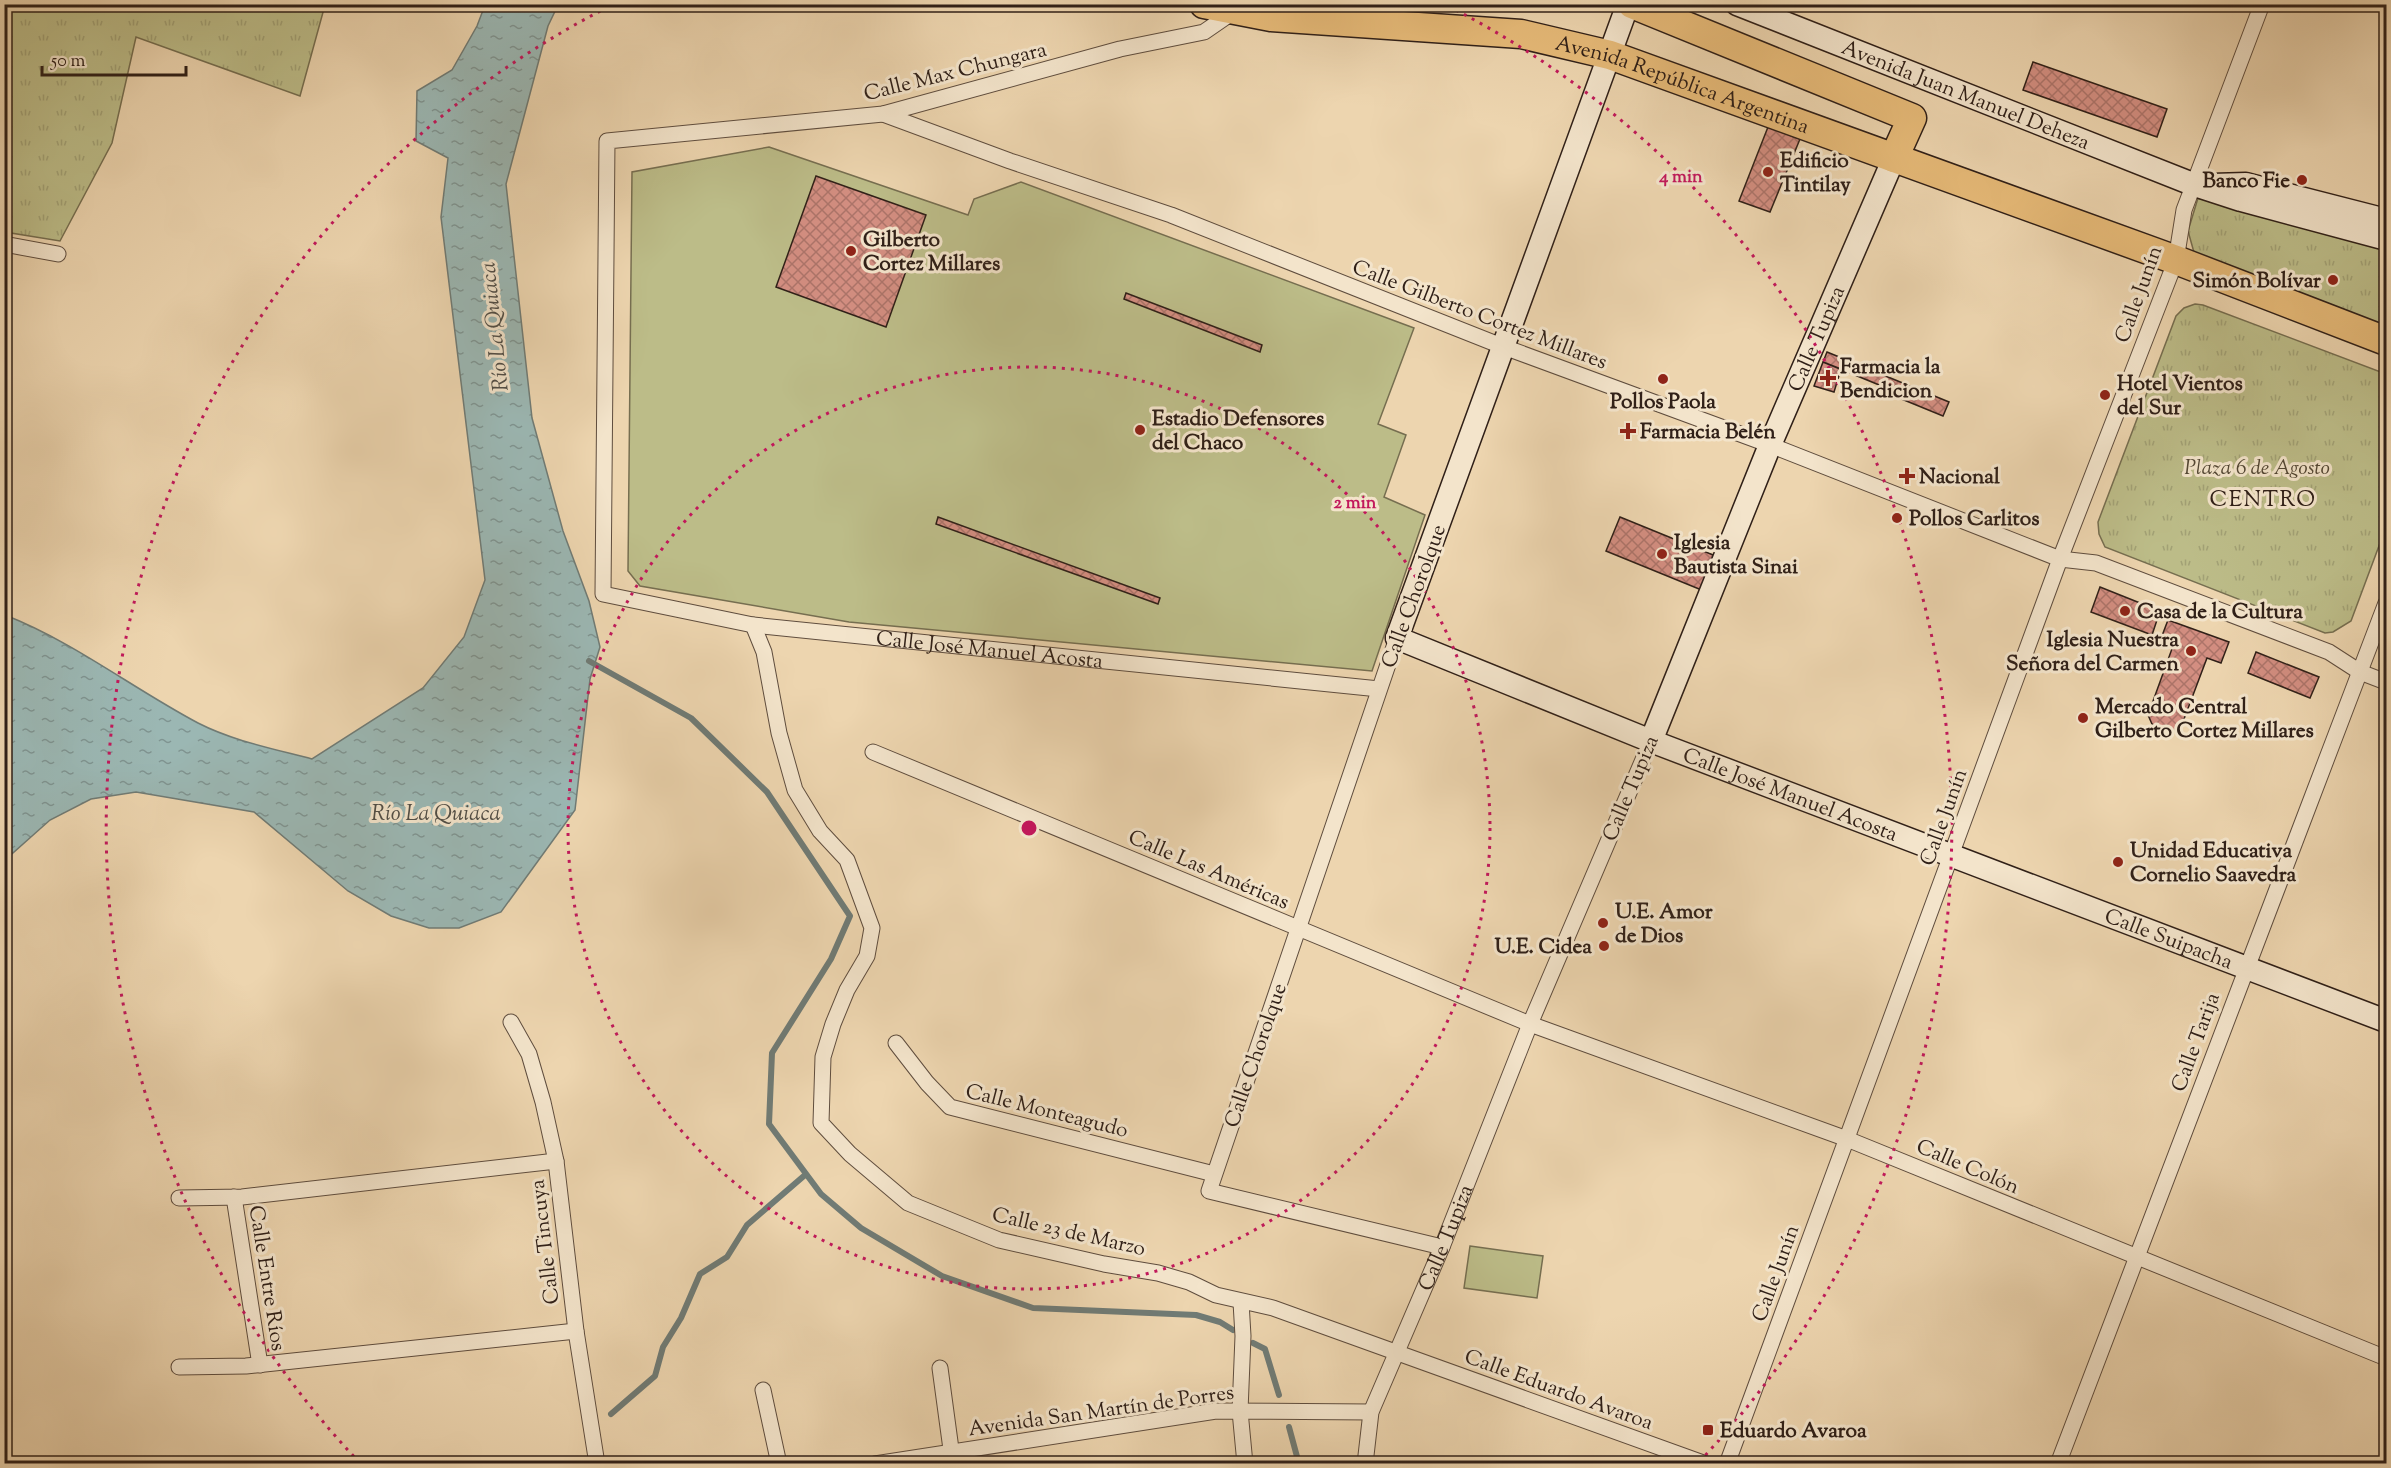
<svg xmlns="http://www.w3.org/2000/svg" width="2391" height="1468" font-family="'Sorts Mill Goudy',serif">
<style>
.grass{fill:url(#grass-tufts);stroke:#766e50;stroke-width:1.5}
.pitch{fill:#bcbc88;stroke:#766e50;stroke-width:1.5}
.water{fill:url(#water-ripples);stroke:#707b75;stroke-width:1.5}
.lines{fill:none;stroke-linecap:round;stroke-linejoin:round}
.stream{stroke:#707b75;stroke-width:6}
.building{fill:url(#building-cross-hatch);stroke:#302018;stroke-width:1.5}
.street-casing{stroke:#5f4d3e;stroke-width:17}
.secondary-casing{stroke:#302018;stroke-width:25}
.highway-casing{stroke:#302018;stroke-width:31}
.street{stroke:#f3e4cb;stroke-width:15}
.secondary{stroke:#f3e4cb;stroke-width:22}
.highway{stroke:#e6ba78;stroke-width:28}
.ring{fill:none;stroke:#c2185b;stroke-width:3;stroke-dasharray:3 6}
.poi-dot{fill:#8f2418;stroke:#f3e4cb;stroke-width:2}
.labels{text-anchor:middle;stroke-width:6;stroke-linejoin:round;paint-order:stroke}
.street-label{font-size:21px;fill:#302018;stroke:#f3e4cb}
.poi-label{font-size:21px;font-weight:bold;fill:#302018;stroke:#f3e4cb;text-anchor:start}
.park-label{font-size:21px;font-style:italic;fill:#534734;stroke:#f3e4cb}
.water-label{font-size:22px;font-style:italic;fill:#504d46;stroke:#f3e4cb}
.neighbourhood-label{font-size:22px;letter-spacing:1.5px;fill:#302018;stroke:#f3e4cb}
.centre{fill:#c2185b;stroke:#f3e4cb;stroke-width:3}
.ring-label{font-size:18px;text-anchor:middle;font-weight:bold;fill:#c2185b;stroke:#f3e4cb;stroke-width:6;stroke-linejoin:round;paint-order:stroke}
</style>
<defs>
<pattern id="grass-tufts" width="24" height="20" patternUnits="userSpaceOnUse" patternTransform="scale(1.5)"><rect width="24" height="20" fill="#bcbc88"/><path d="M3 7l-1-3M5 7V3M7 7l1-3M15 17l-1-3M17 17v-4M19 17l1-3" fill="none" stroke="#a2a175"/></pattern>
<pattern id="water-ripples" width="26" height="14" patternUnits="userSpaceOnUse" patternTransform="scale(1.5)"><rect width="26" height="14" fill="#9bb7b3"/><path d="M2 4q2-2 4 0t4 0M15 11q2-2 4 0t4 0" fill="none" stroke="#7f9491"/></pattern>
<pattern id="building-cross-hatch" width="8" height="8" patternUnits="userSpaceOnUse" patternTransform="scale(1.5)"><rect width="8" height="8" fill="#d38e81"/><path d="M0 0l8 8M0 8l8-8" fill="none" stroke="#ac7469"/></pattern>
</defs>
<rect width="100%" height="100%" fill="#edd5af"/>
<filter id="stains"><feTurbulence type="fractalNoise" baseFrequency=".00333" numOctaves="4"/><feColorMatrix values="0 0 0 0 .2 0 0 0 0 .09 0 0 0 0 .02 0 0 0 .5 -.17"/></filter>
<radialGradient id="worn" r=".72"><stop offset=".6" stop-color="#630" stop-opacity="0"/><stop offset="1" stop-color="#630" stop-opacity=".3"/></radialGradient>
<!-- grass -->
<path class="grass" d="M4,5L5,4L325,5L300,96L136,37L112,143L60,241L5,232Z
M2198,198L2386,249V328L2195,256L2188,231Z
M2195,304L2203,305L2386,374V527L2351,621L2333,632L2325,633L2105,547L2099,534L2098,522L2176,316L2184,308Z"/>
<!-- pitch -->
<path class="pitch" d="M769,147L968,215L974,199L1021,182L1414,328L1378,424L1406,435L1384,497L1425,515L1372,671L849,622L640,586L628,571L632,172Z
M1470,1246L1543,1256L1537,1298L1464,1288Z"/>
<!-- water -->
<path class="water" d="M485,5H558L548,26L506,184L532,418L563,531L589,601L600,647L590,679L575,810L501,912L459,928H429L391,916L348,891L254,812L136,792L91,799L50,820L5,860V615C74,642 132,688 198,723C233,741 274,749 312,759L423,688L464,637L485,580L441,217L448,158L416,141L417,91L452,70L477,26Z"/>
<g class="lines">
<!-- stream -->
<path class="stream" d="M589,661L691,718L767,792L850,916L831,959L772,1053L769,1124L821,1194L861,1228L942,1276L1033,1308L1196,1315L1220,1322L1233,1330
M1253,1343L1265,1349L1279,1395
M611,1414L655,1376L663,1347L681,1318L700,1274L727,1257L747,1225L805,1175
M1289,1427L1299,1464"/>
</g>
<!-- building -->
<path class="building" d="M2033,62L2167,109L2157,137L2023,90Z
M1768,127L1800,139L1770,212L1739,201Z
M816,176L926,215L886,327L776,287Z
M1126,293L1262,345L1260,352L1124,299Z
M1827,352L1949,402L1943,416L1887,393L1889,389L1823,362Z
M1823,362L1841,369L1834,392L1814,386Z
M938,517L1160,598L1158,604L936,524Z
M1620,517L1718,557L1704,591L1606,551Z
M2100,587L2160,611L2152,635L2091,612Z
M2168,620L2229,642L2221,663L2207,658L2181,727L2166,733L2152,724L2148,715L2173,646L2160,641Z
M2256,652L2319,677L2310,698L2248,673Z"/>
<g class="lines">
<!-- street casing -->
<g class="street-casing">
<g id="street">
<path id="s1" d="M1233,12L1204,32L1120,49L883,114L607,141L603,594L753,625L1379,689"/>
<path d="M883,114L1010,161L1171,215L1504,347L1770,445L2060,559L2096,563L2329,652L2360,672L2386,682"/>
<path d="M4,244L58,254"/>
<path d="M753,625L764,652L779,733L795,790L820,831L847,860L872,928L867,956L847,990L833,1024L823,1057L821,1123L850,1154L908,1203L999,1240L1104,1264L1158,1273L1189,1282L1216,1295L1273,1308L1706,1464"/>
<path d="M1397,638L1209,1191L1442,1247"/>
<path d="M873,752L1530,1024L1847,1139L2386,1358"/>
<path d="M511,1022L529,1054L543,1102L556,1161L576,1331L597,1464"/>
<path d="M896,1043L927,1083L950,1107L1214,1174"/>
<path d="M234,1197L260,1365"/>
<path d="M179,1198L242,1197L556,1161"/>
<path d="M1241,1302L1243,1336L1240,1411L1245,1464"/>
<path d="M179,1367L246,1366L576,1331"/>
<path d="M940,1368L953,1464"/>
<path d="M763,1390L779,1464"/>
<path d="M875,1464L1216,1411L1371,1412"/>
<path id="s2" d="M1365,1464L1371,1412L1442,1247L1530,1024L1651,741"/>
<path d="M1727,1464L2060,559L2176,260L2184,210L2262,4"/>
<path d="M2058,1464L2386,603"/>
</g>
</g>
<!-- secondary casing -->
<g class="secondary-casing">
<g id="secondary">
<path id="s3" d="M1628,4L1397,638L1651,741L2386,1021"/>
<path id="s4" d="M1737,4L2195,185L2241,200L2386,239"/>
<path d="M2212,185L2246,184L2386,220"/>
<path id="s5" d="M1651,741L1770,445L1894,158"/>
</g>
</g>
<!-- highway casing -->
<g class="highway-casing">
<g id="highway">
<path id="s6" d="M1204,4L1271,17L1521,34L1610,55L2176,260L2386,341"/>
<path d="M1632,4L1912,118L1894,158"/>
</g>
</g>
<!-- street -->
<use href="#street" class="street"/>
<!-- secondary -->
<use href="#secondary" class="secondary"/>
<!-- highway -->
<use href="#highway" class="highway"/>
</g>
<!-- distance rings -->
<g class="ring">
<circle cx="1029" cy="828" r="461"/>
<path d="M360 1463A922 922 0 0 1 610 6M1448 6A922 922 0 0 1 1698 1463"/>
</g>
<!-- markers -->
<g class="poi-dot">
<circle cx="1768" cy="172" r="6"/>
<circle cx="2302" cy="180" r="6"/>
<circle cx="851" cy="251" r="6"/>
<circle cx="2333" cy="280" r="6"/>
<path d="M1825 369h6v6h6v6h-6v6h-6v-6h-6v-6h6z"/>
<circle cx="1663" cy="379" r="6"/>
<circle cx="2105" cy="395" r="6"/>
<circle cx="1140" cy="430" r="6"/>
<path d="M1625 422h6v6h6v6h-6v6h-6v-6h-6v-6h6z"/>
<path d="M1904 467h6v6h6v6h-6v6h-6v-6h-6v-6h6z"/>
<circle cx="1897" cy="518" r="6"/>
<circle cx="1662" cy="554" r="6"/>
<circle cx="2125" cy="611" r="6"/>
<circle cx="2191" cy="651" r="6"/>
<circle cx="2083" cy="718" r="6"/>
<circle cx="2118" cy="862" r="6"/>
<circle cx="1603" cy="923" r="6"/>
<circle cx="1604" cy="946" r="6"/>
<rect x="1702" y="1424" width="12" height="12" rx="3"/>
</g>
<g class="labels">
<!-- street labels -->
<g class="street-label">
<text transform="translate(955 71) rotate(-14)" y="7">Calle Max Chungara</text>
<text dy="7" stroke="none"><textPath href="#s6" startOffset="488">Avenida República Argentina</textPath></text>
<text dy="7" stroke="none"><textPath href="#s4" startOffset="246">Avenida Juan Manuel Deheza</textPath></text>
<text transform="translate(2138 294) rotate(-70)" y="7">Calle Junín</text>
<text transform="translate(1480 314) rotate(21)" y="7">Calle Gilberto Cortez Millares</text>
<text dy="7" stroke="none"><textPath href="#s5" startOffset="435">Calle Tupiza</textPath></text>
<text transform="translate(1413 596) rotate(-70)" y="7">Calle Chorolque</text>
<text dy="7" stroke="none"><textPath href="#s1" startOffset="1488">Calle José Manuel Acosta</textPath></text>
<text transform="translate(1630 788) rotate(-67)" y="7">Calle Tupiza</text>
<text dy="7" stroke="none"><textPath href="#s3" startOffset="1098">Calle José Manuel Acosta</textPath></text>
<text transform="translate(1943 817) rotate(-70)" y="7">Calle Junín</text>
<text transform="translate(1209 869) rotate(23)" y="7">Calle Las Américas</text>
<text dy="7" stroke="none"><textPath href="#s3" startOffset="1503">Calle Suipacha</textPath></text>
<text transform="translate(2195 1042) rotate(-70)" y="7">Calle Tarija</text>
<text transform="translate(1255 1055) rotate(-71)" y="7">Calle Chorolque</text>
<text transform="translate(1047 1110) rotate(14)" y="7">Calle Monteagudo</text>
<text transform="translate(1968 1166) rotate(23)" y="7">Calle Colón</text>
<text transform="translate(1069 1231) rotate(13)" y="7">Calle 23 de Marzo</text>
<text dy="7" stroke="none"><textPath href="#s2" startOffset="242">Calle Tupiza</textPath></text>
<text transform="translate(544 1242) rotate(-97)" y="7">Calle Tincuya</text>
<text transform="translate(1775 1273) rotate(-70)" y="7">Calle Junín</text>
<text transform="translate(268 1278) rotate(81)" y="7">Calle Entre Ríos</text>
<text transform="translate(1559 1389) rotate(20)" y="7">Calle Eduardo Avaroa</text>
<text transform="translate(1101 1410) rotate(-8)" y="7">Avenida San Martín de Porres</text>
</g>
<!-- poi labels -->
<g class="poi-label">
<text x="1780" y="167">Edificio<tspan x="1780" dy="24">Tintilay</tspan></text>
<text x="2290" y="187" text-anchor="end">Banco Fie</text>
<text x="863" y="246">Gilberto<tspan x="863" dy="24">Cortez Millares</tspan></text>
<text x="2321" y="287" text-anchor="end">Simón Bolívar</text>
<text x="1840" y="373">Farmacia la<tspan x="1840" dy="24">Bendicion</tspan></text>
<text x="2117" y="390">Hotel Vientos<tspan x="2117" dy="24">del Sur</tspan></text>
<text x="1663" y="408" text-anchor="middle">Pollos Paola</text>
<text x="1152" y="425">Estadio Defensores<tspan x="1152" dy="24">del Chaco</tspan></text>
<text x="1640" y="438">Farmacia Belén</text>
<text x="1919" y="483">Nacional</text>
<text x="1909" y="525">Pollos Carlitos</text>
<text x="1674" y="549">Iglesia<tspan x="1674" dy="24">Bautista Sinai</tspan></text>
<text x="2137" y="618">Casa de la Cultura</text>
<text x="2179" y="646" text-anchor="end">Iglesia Nuestra<tspan x="2179" dy="24">Señora del Carmen</tspan></text>
<text x="2095" y="713">Mercado Central<tspan x="2095" dy="24">Gilberto Cortez Millares</tspan></text>
<text x="2130" y="857">Unidad Educativa<tspan x="2130" dy="24">Cornelio Saavedra</tspan></text>
<text x="1615" y="918">U.E. Amor<tspan x="1615" dy="24">de Dios</tspan></text>
<text x="1592" y="953" text-anchor="end">U.E. Cidea</text>
<text x="1720" y="1437">Eduardo Avaroa</text>
</g>
<!-- park labels -->
<g class="park-label">
<text x="2257" y="474">Plaza 6 de Agosto</text>
</g>
<!-- water labels -->
<g class="water-label">
<text transform="translate(493 327) rotate(-96)" y="8">Río La Quiaca</text>
<text x="436" y="820">Río La Quiaca</text>
</g>
<!-- neighbourhood labels -->
<g class="neighbourhood-label">
<text x="2263" y="506">CENTRO</text>
</g>
</g>
<circle cx="1029" cy="828" r="9" class="centre"/>
<g class="ring-label">
<text x="1681" y="182">4 min</text>
<text x="1355" y="508">2 min</text>
</g>
<!-- margin -->
<rect width="2391" height="1468" fill="none" stroke="#edd5af" stroke-width="24"/>
<rect x="6" y="6" width="2379" height="1456" fill="none" stroke="#302018" stroke-width="3"/>
<rect x="12" y="12" width="2367" height="1444" fill="none" stroke="#302018" stroke-width="1.5"/>
<!-- scale -->
<path d="M42 66v9h144v-9" fill="none" stroke="#302018" stroke-width="3"/>
<text x="51" y="66" font-size="18" fill="#302018" stroke="#f3e4cb" stroke-width="4.5" paint-order="stroke">50 m</text>
<rect width="100%" height="100%" filter="url(#stains)"/>
<rect width="100%" height="100%" fill="url(#worn)"/>
</svg>
